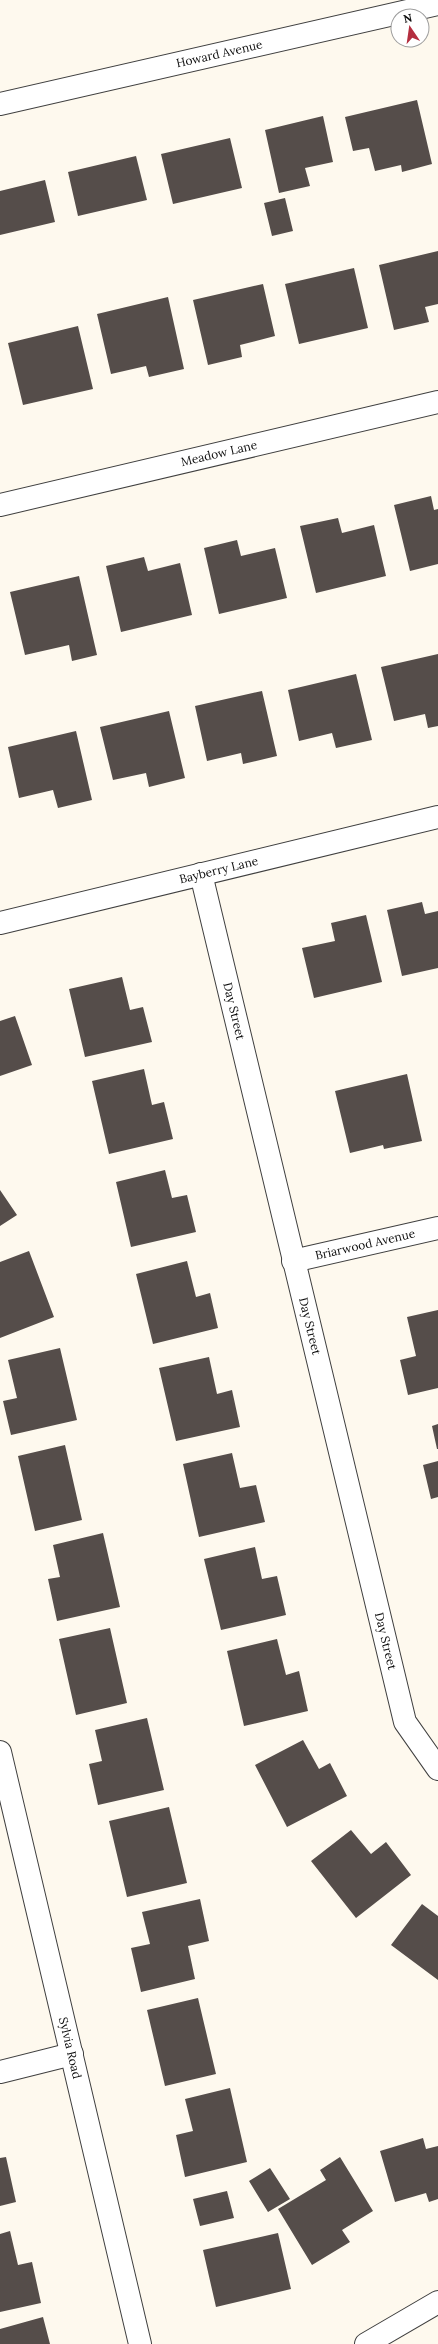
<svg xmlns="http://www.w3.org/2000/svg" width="438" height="2344" font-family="Lora,serif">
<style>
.building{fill:#554d4a}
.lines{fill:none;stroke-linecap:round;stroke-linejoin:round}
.minor-casing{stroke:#404040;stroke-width:24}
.minor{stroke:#fff;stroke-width:22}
.labels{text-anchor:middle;stroke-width:4;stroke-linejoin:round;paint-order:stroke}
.street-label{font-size:12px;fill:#0d0d0d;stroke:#fff}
</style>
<rect width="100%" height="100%" fill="#fef9ee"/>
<!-- building -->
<path class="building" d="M417,100L432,164L402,172L401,165L375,171L369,148L353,151L345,117Z
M323,116L333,162L305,168L310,186L279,193L265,130Z
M230,138L242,188L173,204L161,154Z
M136,156L147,200L78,216L68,172Z
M45,180L55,222L0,235V191Z
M285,198L293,231L272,236L264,203Z
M438,251V304L425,307L429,322L394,330L379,265Z
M354,268L368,328L299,344L285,284Z
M263,284L275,336L240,345L242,357L208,365L193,300Z
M168,297L184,369L149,377L146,366L111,374L97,314Z
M78,326L93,389L23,405L8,343Z
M431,496L434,510L438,509V564L410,571L394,505Z
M338,518L342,533L374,525L386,576L316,593L300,526Z
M237,540L241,556L275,548L287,598L219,614L204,548Z
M144,557L148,571L180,563L192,615L121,632L106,566Z
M79,576L97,655L72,661L69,645L25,655L10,592Z
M438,654V726L428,728L425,714L394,721L381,667Z
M356,674L372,740L336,748L332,733L299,741L288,690Z
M262,691L277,756L243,764L241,753L207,761L195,706Z
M169,711L185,778L149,787L146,773L113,780L100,727Z
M76,731L92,800L58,808L53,790L19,798L8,747Z
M422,902L425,914L438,911V968L402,976L387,910Z
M366,915L382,982L314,998L302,948L335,941L331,923Z
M122,977L130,1010L143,1007L152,1042L85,1057L69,989Z
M15,1016L32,1065L0,1076V1021Z
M144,1069L152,1105L164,1102L173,1139L109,1154L92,1081Z
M407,1074L422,1141L384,1149L383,1145L350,1153L335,1091Z
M165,1170L172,1198L187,1195L196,1232L131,1247L116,1182Z
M0,1190L17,1215L0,1226Z
M29,1251L54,1317L0,1338V1262Z
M187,1261L196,1297L210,1293L218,1328L153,1344L136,1274Z
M438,1310V1388L408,1395L400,1360L416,1356L407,1317Z
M60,1348L77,1420L11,1435L3,1401L17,1398L8,1360Z
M209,1357L217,1394L232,1390L240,1427L176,1441L159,1368Z
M438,1424V1449H437L432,1426Z
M65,1445L82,1520L35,1531L18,1456Z
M232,1453L240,1488L256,1485L265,1522L199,1537L183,1464Z
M438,1461V1497L431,1499L423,1465Z
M103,1533L120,1607L57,1621L48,1579L60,1577L53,1545Z
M255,1547L262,1579L277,1576L286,1615L221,1630L204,1559Z
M110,1628L127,1703L76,1715L59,1639Z
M277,1639L286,1675L299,1671L308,1711L244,1726L227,1651Z
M147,1718L164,1790L98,1805L89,1764L102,1761L95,1730Z
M303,1740L319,1769L330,1763L347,1796L287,1827L255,1765Z
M169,1807L187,1883L127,1897L109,1821Z
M351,1830L371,1854L386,1842L411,1875L356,1918L311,1861Z
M200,1899L209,1941L188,1946L195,1979L141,1992L131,1948L150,1944L142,1912Z
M422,1904L438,1916V1980L391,1945Z
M198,1998L216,2074L165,2086L147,2010Z
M230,2088L247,2162L185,2177L176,2135L193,2131L185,2099Z
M423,2138L426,2149L438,2146V2199L429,2202L426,2193L395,2202L380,2151Z
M6,2157L16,2202L0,2206V2158Z
M340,2157L373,2211L342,2230L350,2242L312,2265L278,2209L326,2180L320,2170Z
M270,2168L290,2199L268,2212L249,2181Z
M227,2191L234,2218L200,2226L193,2199Z
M10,2231L18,2265L32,2262L41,2303L0,2312V2234Z
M278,2233L291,2289L216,2307L203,2250Z
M43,2317L50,2344H0V2329Z"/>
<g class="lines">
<!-- minor casing -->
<g class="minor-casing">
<g id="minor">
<path id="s1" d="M0,104L438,4"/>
<path id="s2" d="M0,505L438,402"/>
<path id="s3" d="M201,874L405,1722L438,1769"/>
<path id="s4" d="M0,923L438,817"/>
<path id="s5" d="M293,1261L438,1228"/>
<path id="s6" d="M0,1752L140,2344"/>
<path d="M0,2072L72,2054"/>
<path d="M366,2344L438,2302"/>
</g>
</g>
<!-- minor -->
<use href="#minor" class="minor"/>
</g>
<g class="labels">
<!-- street labels -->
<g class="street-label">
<text dy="4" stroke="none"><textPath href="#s1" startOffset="225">Howard Avenue</textPath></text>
<text dy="4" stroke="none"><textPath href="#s2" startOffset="225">Meadow Lane</textPath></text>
<text dy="4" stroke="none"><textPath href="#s4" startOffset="225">Bayberry Lane</textPath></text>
<text dy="4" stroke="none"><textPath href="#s3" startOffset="141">Day Street</textPath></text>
<text dy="4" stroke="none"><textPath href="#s5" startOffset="74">Briarwood Avenue</textPath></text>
<text dy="4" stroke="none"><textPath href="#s3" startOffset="465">Day Street</textPath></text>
<text dy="4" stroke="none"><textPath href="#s3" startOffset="789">Day Street</textPath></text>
<text dy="4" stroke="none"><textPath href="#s6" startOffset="304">Sylvia Road</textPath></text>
</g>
</g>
<!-- north arrow -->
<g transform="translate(410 28) rotate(347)"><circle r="19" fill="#ffffff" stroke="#9e9e9e"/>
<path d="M0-3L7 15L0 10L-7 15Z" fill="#b42e3f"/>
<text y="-6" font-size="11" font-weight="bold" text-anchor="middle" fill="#0d0d0d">N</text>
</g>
</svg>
